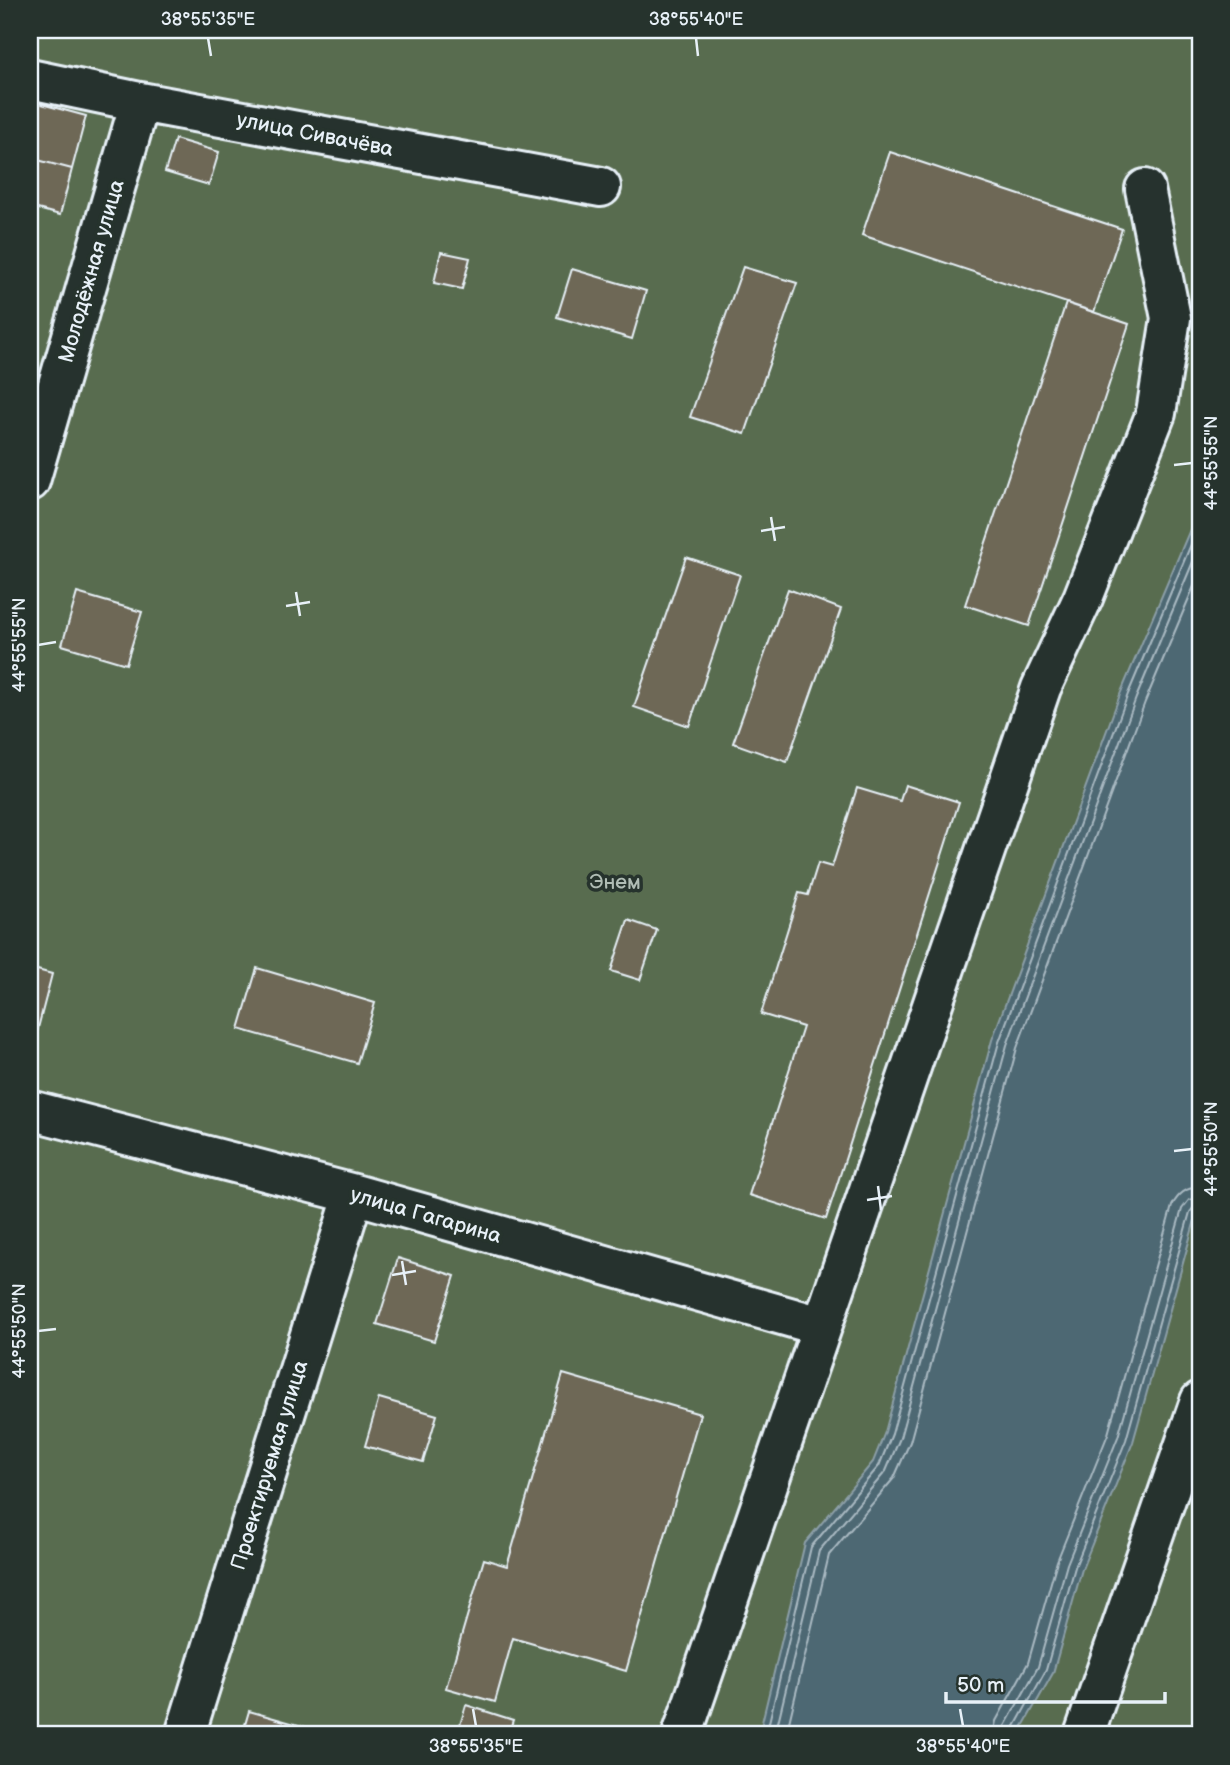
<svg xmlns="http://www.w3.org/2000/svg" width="1230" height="1765" font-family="'Balsamiq Sans',sans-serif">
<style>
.green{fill:#596c4f;stroke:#a0aea4;stroke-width:2}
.water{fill:#4e6873;stroke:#8c9fa8;stroke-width:2}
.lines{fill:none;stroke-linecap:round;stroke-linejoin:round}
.shore{stroke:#aabac3;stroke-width:2}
.building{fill:#6e6857;stroke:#e8f1f8;stroke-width:2}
.minor-casing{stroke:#e8f1f8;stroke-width:44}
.minor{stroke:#26332d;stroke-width:38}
.ticks{fill:none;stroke:#e8f1f8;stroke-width:2.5}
.labels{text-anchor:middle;stroke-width:7;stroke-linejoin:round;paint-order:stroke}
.street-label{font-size:21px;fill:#e8f1f8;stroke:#26332d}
.park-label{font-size:21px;fill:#afbcb4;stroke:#26332d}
.neatline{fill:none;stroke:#e8f1f8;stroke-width:2.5}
.ticks-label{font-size:18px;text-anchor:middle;fill:#e8f1f8}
</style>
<rect width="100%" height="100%" fill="#26332d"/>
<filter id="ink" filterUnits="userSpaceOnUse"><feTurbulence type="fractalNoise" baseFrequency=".0143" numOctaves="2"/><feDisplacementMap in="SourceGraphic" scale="14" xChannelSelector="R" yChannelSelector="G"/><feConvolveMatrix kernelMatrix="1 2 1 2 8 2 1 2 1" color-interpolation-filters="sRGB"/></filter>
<g filter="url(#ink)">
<!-- green -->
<path class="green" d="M30,30H1200V1735H30Z"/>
<!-- water -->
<path class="water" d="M1200,510V1202L1133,1442L1082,1569L1053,1673L1018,1735H759L805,1543L873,1462L885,1432L992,1040L1121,692L1197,513Z"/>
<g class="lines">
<!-- shore -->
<path class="shore" d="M766,1735L811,1547L879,1466L892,1434L999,1042L1128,694L1200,523
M775,1735L819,1551L886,1471L900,1438L1007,1045L1136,698L1200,545
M786,1735L829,1555L894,1478L910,1442L1017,1048L1145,702L1200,572
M993,1735L996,1721L1028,1663L1057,1561L1108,1434L1172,1206C1178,1194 1187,1187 1200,1187
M1004,1735L1005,1726L1038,1667L1067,1564L1118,1437L1182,1209L1189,1200L1200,1198
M1013,1735V1730L1046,1670L1075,1567L1126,1440L1190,1212L1194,1207L1200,1206"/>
</g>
<!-- building -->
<path class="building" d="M201,30H224L222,40L199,37Z
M34,102L86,116L72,169L30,158V118Z
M175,139L219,152L209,185L165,172Z
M890,152L1122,229L1094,312L862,235Z
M30,158L72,169L60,215L30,207Z
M441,252L470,258L462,289L434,283Z
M743,267L797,283L745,434L690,417Z
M572,269L646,291L632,339L557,317Z
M1066,303L1129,324L1029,626L965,605Z
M686,557L740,575L689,726L634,707Z
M788,589L841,609L787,762L733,743Z
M77,593L142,612L126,664L62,645Z
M905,785L959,802L826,1219L749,1195L803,1027L761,1014L799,893L808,895L818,863L832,867L857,788L900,801Z
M628,920L657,930L640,980L611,971Z
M30,968L52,974L30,1059Z
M257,968L375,1003L357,1063L239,1029Z
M398,1258L455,1276L434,1341L377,1324Z
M563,1374L700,1414L626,1671L513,1638L495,1702L446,1688L484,1559L507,1566Z
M379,1398L437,1415L423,1462L365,1446Z
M466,1705L513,1720L508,1735H457Z
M249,1711L323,1732L322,1735H242Z"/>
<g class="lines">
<!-- minor casing -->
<g class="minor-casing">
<path id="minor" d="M30,79L140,102L601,187
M30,481L140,102
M30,1110L354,1194L821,1326
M185,1735L354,1194
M682,1735L1041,688L1083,598L1156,413L1171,318L1145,189
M1084,1735L1200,1401"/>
</g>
<!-- minor -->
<use href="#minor" class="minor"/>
</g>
</g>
<!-- ticks -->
<path class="ticks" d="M208,38L211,56M696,38L698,56M1174,465L1192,463M771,517L775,541M761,531L785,527M296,592L300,616M286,606L310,602M38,645L56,642M1174,1151L1192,1149M878,1186L881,1210M867,1200L892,1196M402,1261L406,1285M392,1275L416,1271M38,1331L56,1329M473,1709L476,1726M960,1709L963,1726"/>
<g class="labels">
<!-- street labels -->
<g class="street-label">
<text transform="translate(315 134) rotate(11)" y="7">улица Сивачёва</text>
<text transform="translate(91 271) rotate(-74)" y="7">Молодёжная улица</text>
<text transform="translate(426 1215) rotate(16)" y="7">улица Гагарина</text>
<text transform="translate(269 1465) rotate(-73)" y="7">Проектируемая улица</text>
</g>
<!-- park labels -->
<g class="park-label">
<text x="615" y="889">Энем</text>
</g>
</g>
<!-- margin -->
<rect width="1230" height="1765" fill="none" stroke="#26332d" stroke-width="77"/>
<!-- scale -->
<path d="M946 1692v10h219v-10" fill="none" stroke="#e8f1f8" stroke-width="3.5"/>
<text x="957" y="1692" font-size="21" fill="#e8f1f8" stroke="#26332d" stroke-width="5" paint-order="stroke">50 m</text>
<rect x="38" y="38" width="1154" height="1688" class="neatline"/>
<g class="ticks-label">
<text x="208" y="25">38°55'35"E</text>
<text x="696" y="25">38°55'40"E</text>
<text transform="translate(1211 463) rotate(-90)" y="6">44°55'55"N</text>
<text transform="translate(19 645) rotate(-90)" y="6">44°55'55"N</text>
<text transform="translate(1211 1149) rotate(-90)" y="6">44°55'50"N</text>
<text transform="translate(19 1331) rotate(-90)" y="6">44°55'50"N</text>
<text x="476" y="1752">38°55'35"E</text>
<text x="963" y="1752">38°55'40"E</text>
</g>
</svg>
